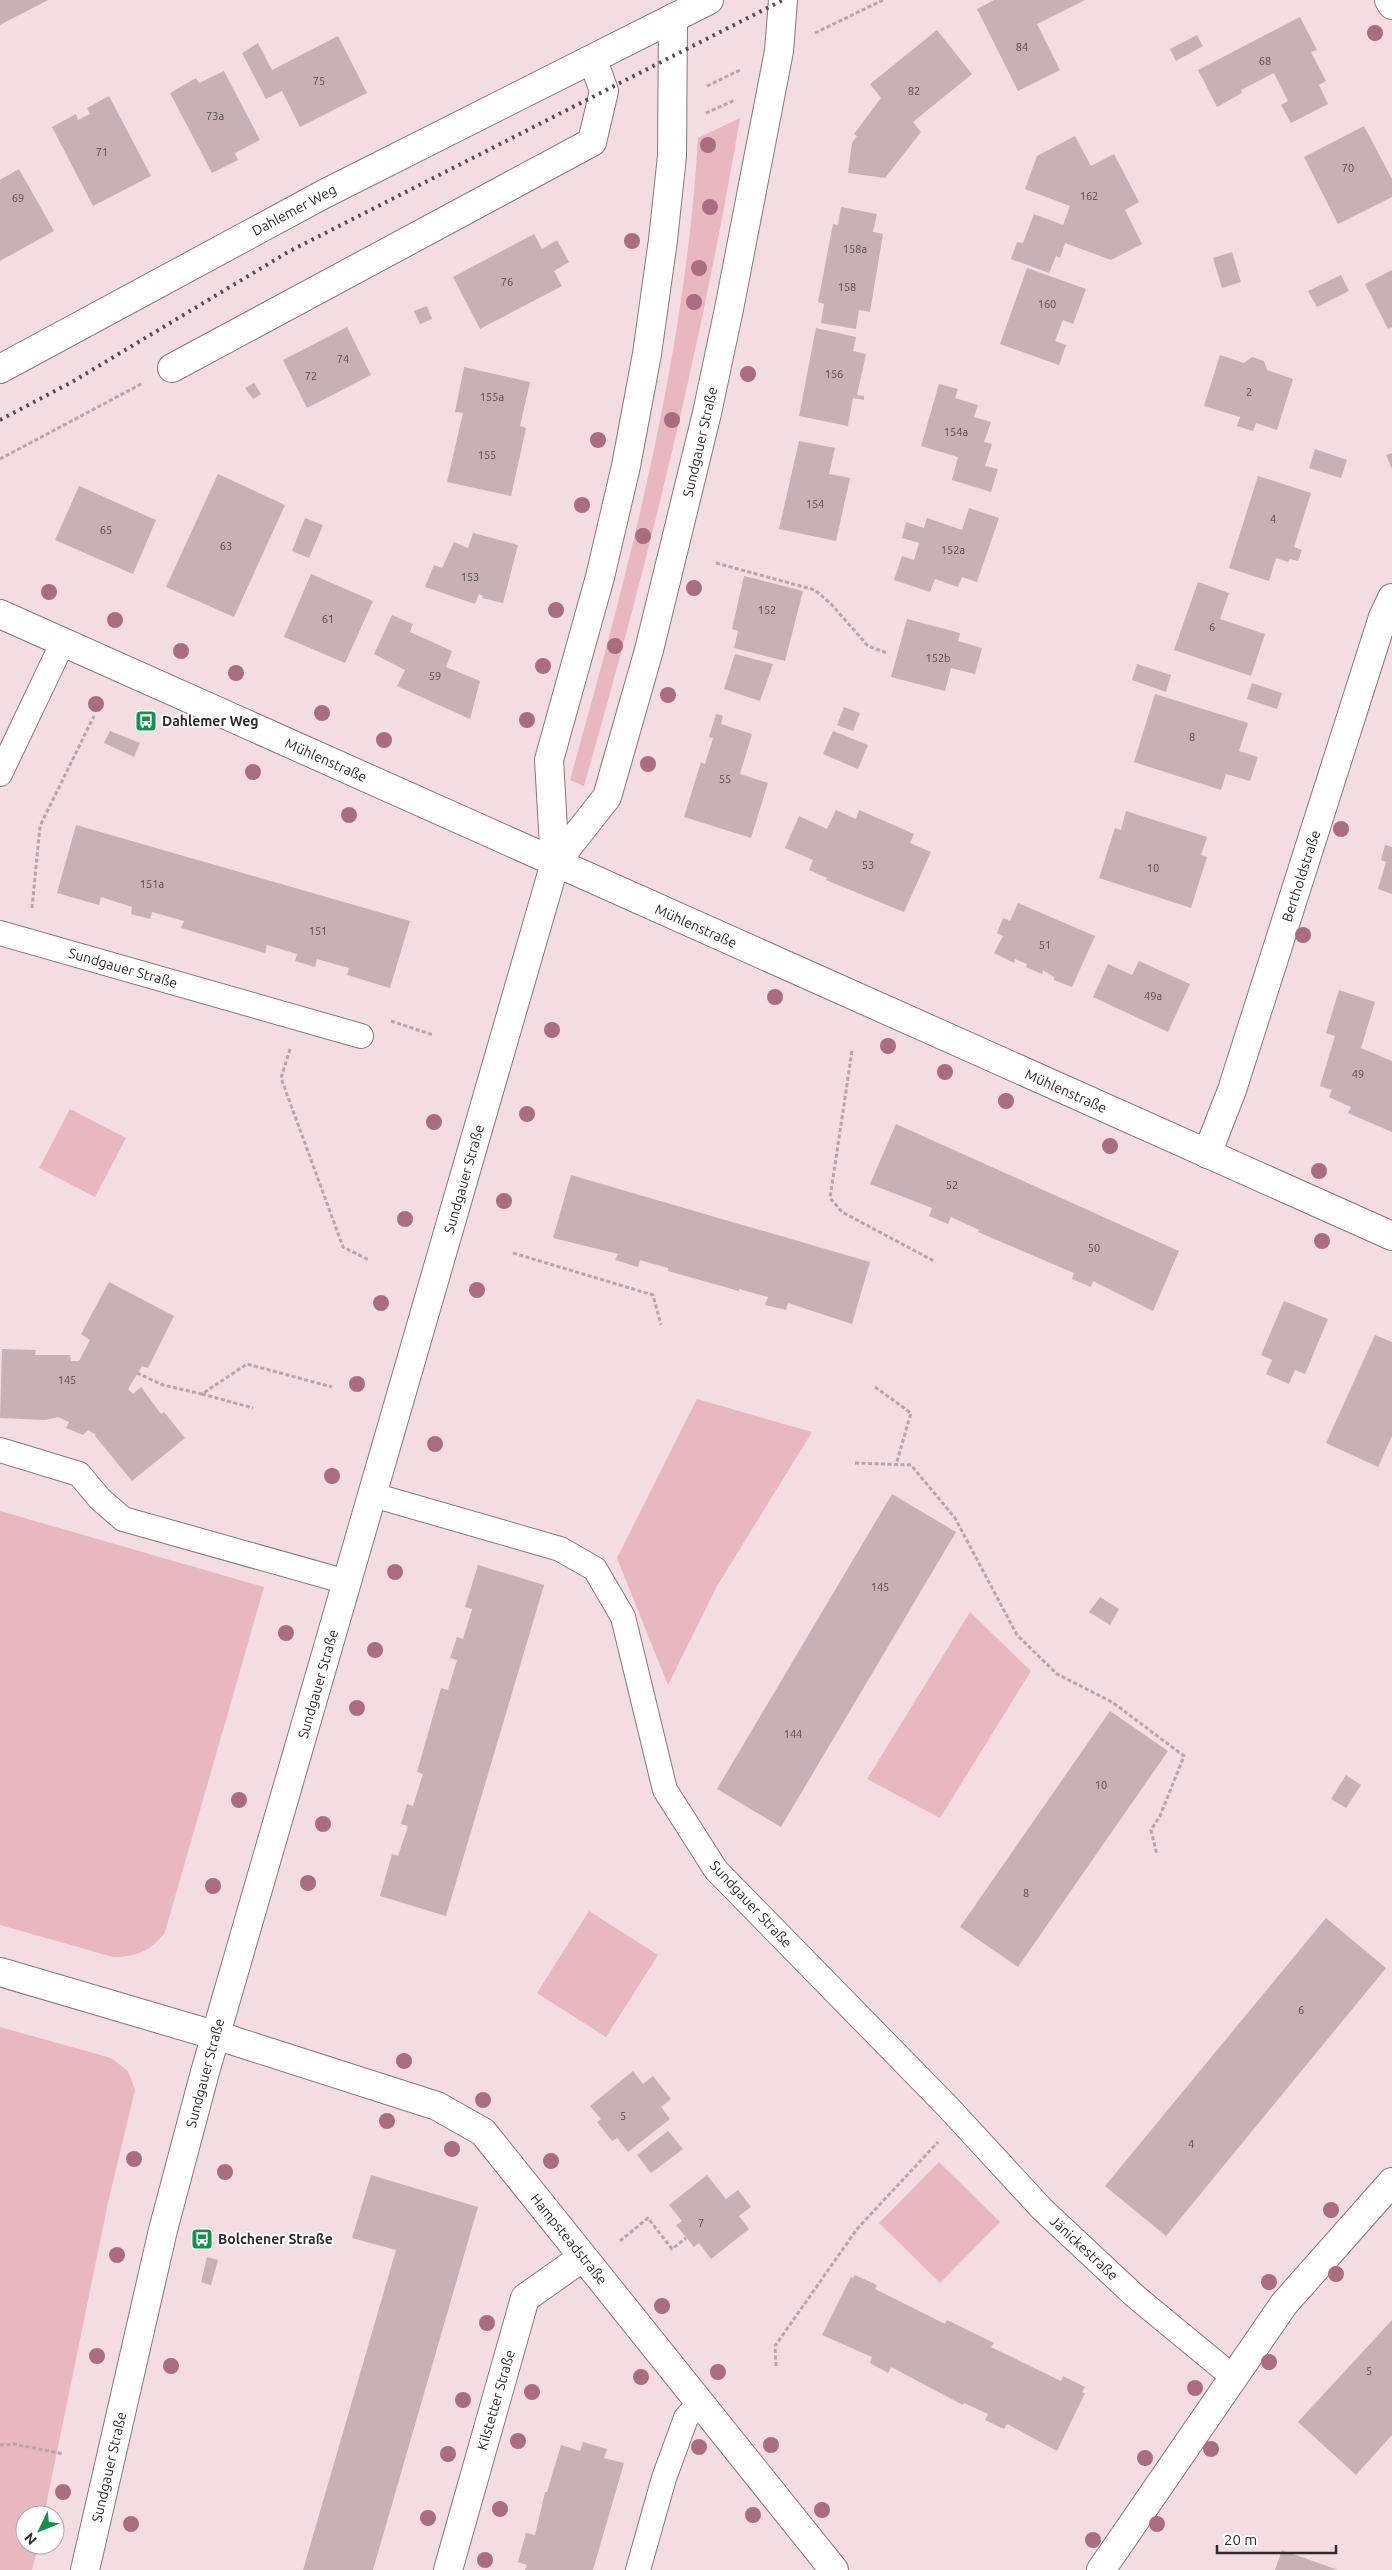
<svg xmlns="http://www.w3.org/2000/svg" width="1392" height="2570" font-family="Ubuntu,sans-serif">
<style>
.green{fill:#e9b7bf}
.building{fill:#c6b1b4}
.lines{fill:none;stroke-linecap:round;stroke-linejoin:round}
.service-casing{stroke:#897679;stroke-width:26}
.minor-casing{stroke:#897679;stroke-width:30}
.tertiary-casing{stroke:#897679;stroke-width:30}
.secondary-casing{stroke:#897679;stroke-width:30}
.path{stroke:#b7a5a8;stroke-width:3;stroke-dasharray:4 2.5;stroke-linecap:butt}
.service{stroke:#fff;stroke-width:24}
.minor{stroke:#fff;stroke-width:28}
.tertiary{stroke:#fff;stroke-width:28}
.secondary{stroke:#fff;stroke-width:28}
.rail{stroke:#554b4c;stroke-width:4;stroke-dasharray:2.5 5;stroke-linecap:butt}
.tree{fill:#aa6c7f}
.labels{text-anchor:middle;stroke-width:4;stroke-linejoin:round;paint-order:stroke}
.number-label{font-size:11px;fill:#564a4c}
.street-label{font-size:14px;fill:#302829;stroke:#fff}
.poi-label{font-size:14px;font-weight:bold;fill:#302829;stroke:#fff;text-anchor:start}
</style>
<rect width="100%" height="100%" fill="#f3dde0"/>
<!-- green -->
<path class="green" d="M740,118C702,344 647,566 584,786L570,780C629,569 685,358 698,138Z
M70,1109L126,1138L95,1197L39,1168Z
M697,1399L812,1432L717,1586L668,1685L617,1558Z
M0,1511L264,1587L165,1932C152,1951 135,1957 113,1957L0,1925Z
M970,1612L1031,1671L940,1818L867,1779Z
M589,1911L658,1955L606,2037L537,1993Z
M0,2027L111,2058L128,2071L135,2090L109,2198L44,2515H25V2545H38L32,2570H0Z
M939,2162L1000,2222L940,2283L879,2223Z"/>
<!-- building -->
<path class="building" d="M0,0H48L0,25Z
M994,0H1085L1037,24L1060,70L1018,91L977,9Z
M1300,17L1317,50L1311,52L1326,81L1319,85L1328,104L1291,123L1281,105L1288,101L1274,73L1241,90L1242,93L1217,107L1198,70Z
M937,30L972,74L913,122L921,132L885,178L848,173L852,143L857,136L854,134L881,98L870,84Z
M1197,35L1203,46L1176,61L1170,49Z
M338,36L367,93L300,127L282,91L266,99L242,53L258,43L272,70Z
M224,71L260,140L235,153L238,160L212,173L170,93L196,78L199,83Z
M109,96L151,176L93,206L52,127L76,114L78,120L90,114L87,108Z
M1364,126L1392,179V197L1338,224L1304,157Z
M1075,136L1091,166L1114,154L1139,202L1125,210L1142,244L1111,260L1065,243L1060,258L1056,256L1049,273L1011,259L1017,242L1023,243L1034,214L1063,225L1070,206L1025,189L1037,156Z
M19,169L54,231L0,261V180Z
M841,207L877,214L873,232L883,234L870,312L859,310L856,329L821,323L824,304L818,302L833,224L838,225Z
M534,234L542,249L557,240L569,262L554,271L562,286L480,329L453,277Z
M1232,252L1241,282L1222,288L1213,258Z
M1027,268L1086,289L1073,324L1063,320L1055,341L1066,345L1059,365L1000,344Z
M1392,270V327L1388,329L1365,284Z
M1341,275L1349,291L1317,307L1308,291Z
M427,306L432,319L420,324L414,311Z
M347,327L371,375L307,408L283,360Z
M816,328L856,337L853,351L866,354L857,395L864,396V400L853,398L848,426L799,416Z
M1220,355L1244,363L1252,357L1264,361L1267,370L1293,379L1277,430L1256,423L1253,431L1237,426L1240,417L1204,406Z
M464,367L530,382L520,426L526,428L511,496L447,482L463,413L455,412Z
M254,383L261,394L253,399L245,388Z
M939,384L958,389L955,398L978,405L974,417L991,422L984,442L992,444L985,466L998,469L991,492L952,480L958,457L921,446Z
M799,441L835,448L829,474L850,478L836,541L779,529Z
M1315,449L1347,460L1341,478L1309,468Z
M1392,453V469L1386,455Z
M218,474L285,505L234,617L166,587Z
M1258,476L1311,493L1294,547L1302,550L1298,561L1290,559L1288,562L1276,558L1269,581L1229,568Z
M79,486L156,520L133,574L55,540Z
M969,508L999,518L977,582L962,577L958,587L935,579L930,592L894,580L902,556L914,560L919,543L902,538L906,522L924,528L927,518L962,530Z
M305,518L323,525L309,558L292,551Z
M473,533L518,545L503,603L482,598L483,596L479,594L475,604L425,587L434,565L442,568L454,542L468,548Z
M311,574L373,601L345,663L284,637Z
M744,576L803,591L785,661L734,648L738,631L732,629Z
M1198,582L1229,593L1220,619L1265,634L1251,676L1174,650Z
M392,615L413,624L410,632L452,651L446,667L480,681L470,719L397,686L405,670L374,654Z
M907,619L960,633L958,641L982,648L975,674L951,668L945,691L891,677Z
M735,654L773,664L760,701L724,689Z
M1137,664L1171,675L1166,692L1132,680Z
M1252,683L1282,693L1277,709L1247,699Z
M1155,694L1248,723L1239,751L1258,757L1250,781L1226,774L1221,790L1134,762Z
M844,707L860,713L853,731L837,725Z
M716,714L723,716L721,724L752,734L740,774L768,783L751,838L684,817L701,762L705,764L713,738L709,737Z
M110,731L140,743L134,757L104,743Z
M833,731L868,745L858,769L823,754Z
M836,810L856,819L859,810L914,834L910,843L931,852L904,912L826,880L827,878L809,870L813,860L785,848L799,816L827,829Z
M1126,811L1207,837L1201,855L1207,857L1191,908L1099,878L1115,828L1121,830Z
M76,825L410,921L390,988L347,975L349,968L317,959L315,967L295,961L297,954L267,945L265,953L181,928L184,921L152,912L150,919L131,914L132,907L101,897L99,905L57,893Z
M1385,845L1392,847V894L1378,889L1386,862L1381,860Z
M1018,903L1095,936L1072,987L1054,980V977L1043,970L1042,974L1026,967L1027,964L1015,959L1014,963L994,953L1003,936L997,933L1003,918L1010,921Z
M1139,961L1190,984L1168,1032L1093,997L1108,964L1132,975Z
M1339,990L1375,1002L1361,1048L1392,1061V1132L1348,1113L1351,1107L1329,1097L1332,1090L1320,1086L1335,1036L1326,1033Z
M896,1124L1179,1251L1153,1311L1093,1281L1091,1287L1072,1279L1074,1273L978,1232L979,1230L951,1217L948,1224L929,1216L932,1208L870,1184Z
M571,1175L870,1262L852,1324L788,1303L786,1310L765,1305L768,1297L739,1289V1291L668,1271V1268L640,1260L638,1267L615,1260L618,1254L553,1238Z
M109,1282L174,1316L148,1368L142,1366L128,1389L133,1394L141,1387L161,1414L164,1412L185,1438L132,1481L95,1436L96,1435L88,1430L83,1435L66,1428L69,1422L58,1417L45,1420L0,1418L2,1349L36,1350L35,1355H70L71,1361H79L90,1340L81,1334Z
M1284,1301L1328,1319L1305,1374L1295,1370L1289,1384L1266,1374L1272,1360L1261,1355Z
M1375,1335L1392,1342V1436L1378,1467L1326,1443Z
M892,1494L956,1532L781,1827L717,1789Z
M478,1565L544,1585L446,1916L380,1896L392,1854L398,1856L408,1826L401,1824L407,1804L413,1806L423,1774L417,1772L441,1688L448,1690L457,1660L450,1658L457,1637L463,1639L472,1609L465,1607Z
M1100,1597L1119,1609L1110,1625L1089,1612Z
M1110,1711L1168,1751L1018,1967L960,1927Z
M1346,1775L1361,1785L1346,1808L1331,1799Z
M1326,1918L1386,1968L1166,2236L1105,2186Z
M633,2071L643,2084L653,2076L671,2099L661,2107L670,2119L628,2152L617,2138L612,2141L597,2122L601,2119L590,2106Z
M668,2131L683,2149L651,2173L637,2155Z
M371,2175L478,2207L373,2570H303L396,2250L352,2238Z
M707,2175L726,2199L738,2190L751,2207L739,2216L749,2229L711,2259L699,2243L694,2247L676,2225L682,2221L669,2205Z
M207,2257L218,2260L211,2285L201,2282Z
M855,2275L877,2285L875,2289L945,2324L947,2320L994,2343L991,2347L1061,2381L1063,2376L1085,2387L1082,2392L1085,2393L1057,2451L1007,2424L1004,2429L985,2420L988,2414L964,2403L963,2405L891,2367L888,2373L870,2363L872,2357L822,2335L851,2277L853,2278Z
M1392,2320V2435L1356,2475L1298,2422Z
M583,2442L607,2449L604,2458L624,2463L593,2570H525L527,2565L518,2562L526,2533L535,2535L545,2492H547L561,2445L580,2451Z
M1282,2550L1338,2570H1275Z"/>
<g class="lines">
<!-- service casing -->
<g class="service-casing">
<path id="service" d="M0,774L63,642
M0,933L361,1036
M0,1450L79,1474L100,1499L123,1519L347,1582
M373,1495L560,1549L595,1569L623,1617L665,1790L716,1870L947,2106L1042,2209L1136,2297L1233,2377
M638,2570L664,2478L686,2418L701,2402"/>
</g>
<!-- minor casing -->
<g class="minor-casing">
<path id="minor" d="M1389,0L1392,5
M172,368L592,142L604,91L593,60
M1207,1154L1232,1090L1383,617L1392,598
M0,1972L231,2040L437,2106L483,2132L834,2570
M448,2570L525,2298L583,2257
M1101,2570L1284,2304L1392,2182"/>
</g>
<!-- tertiary casing -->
<g class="tertiary-casing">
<path id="tertiary" d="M0,614L1392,1236
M555,863L607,797L649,650L707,413L729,309L779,51L783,0
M85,2570L163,2230L205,2072L555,863L549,760L600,577L626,466L647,354L663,240L672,156L673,18"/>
</g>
<!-- secondary casing -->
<g class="secondary-casing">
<path id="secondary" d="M0,369L324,194L709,0"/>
</g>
<!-- path -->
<path class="path" d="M815,33L883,0
M707,86L740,70
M706,113L735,100
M0,459L143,383
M716,563L815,590L831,604L868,646L887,653
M32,908L40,826L94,716
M391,1021L433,1035
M290,1049L281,1078L343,1247L369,1260
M852,1051L830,1198L842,1212L934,1261
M513,1253L653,1295L661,1325
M137,1373L163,1385L202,1394L247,1364L332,1387
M875,1387L911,1413L896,1465
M202,1394L253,1408
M855,1463L911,1465L955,1518L1017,1635L1057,1674L1112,1702L1184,1756L1160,1816L1151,1830L1157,1855
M620,2241L648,2218L672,2249L686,2238
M776,2366L775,2346L857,2229L938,2142
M0,2445L14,2444L64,2454"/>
<!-- service -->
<use href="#service" class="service"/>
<!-- minor -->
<use href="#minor" class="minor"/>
<!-- tertiary -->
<use href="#tertiary" class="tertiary"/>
<!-- secondary -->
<use href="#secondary" class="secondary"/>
<!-- rail -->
<path class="rail" d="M0,420L72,382L288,252L783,0"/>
</g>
<!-- trees -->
<g class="tree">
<circle cx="1375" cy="33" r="8"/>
<circle cx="708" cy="145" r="8"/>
<circle cx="710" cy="207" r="8"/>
<circle cx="632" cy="241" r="8"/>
<circle cx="699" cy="268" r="8"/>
<circle cx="694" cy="302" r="8"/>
<circle cx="748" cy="374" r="8"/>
<circle cx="672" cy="420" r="8"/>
<circle cx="598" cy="440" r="8"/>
<circle cx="582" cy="505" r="8"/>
<circle cx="643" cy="536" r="8"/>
<circle cx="694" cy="588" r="8"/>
<circle cx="49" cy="592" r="8"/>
<circle cx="556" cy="610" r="8"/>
<circle cx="115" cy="620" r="8"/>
<circle cx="615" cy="646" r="8"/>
<circle cx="181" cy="651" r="8"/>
<circle cx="543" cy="666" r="8"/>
<circle cx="236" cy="673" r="8"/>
<circle cx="668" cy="695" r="8"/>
<circle cx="96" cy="704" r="8"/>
<circle cx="322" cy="713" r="8"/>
<circle cx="527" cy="720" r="8"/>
<circle cx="384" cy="740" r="8"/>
<circle cx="648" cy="764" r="8"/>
<circle cx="253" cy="772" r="8"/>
<circle cx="349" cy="815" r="8"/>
<circle cx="1341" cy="829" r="8"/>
<circle cx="1303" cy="935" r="8"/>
<circle cx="775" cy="997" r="8"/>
<circle cx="552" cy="1030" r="8"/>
<circle cx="888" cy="1046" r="8"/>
<circle cx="945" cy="1072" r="8"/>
<circle cx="1006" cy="1101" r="8"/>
<circle cx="527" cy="1114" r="8"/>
<circle cx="434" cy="1122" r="8"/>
<circle cx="1110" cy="1146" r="8"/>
<circle cx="1319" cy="1171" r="8"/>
<circle cx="504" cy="1201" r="8"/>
<circle cx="405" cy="1219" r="8"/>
<circle cx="1322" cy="1241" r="8"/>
<circle cx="477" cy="1290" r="8"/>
<circle cx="381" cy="1303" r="8"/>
<circle cx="357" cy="1384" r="8"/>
<circle cx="435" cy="1444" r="8"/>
<circle cx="332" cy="1476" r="8"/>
<circle cx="395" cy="1572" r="8"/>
<circle cx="286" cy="1633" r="8"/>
<circle cx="375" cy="1650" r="8"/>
<circle cx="357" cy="1708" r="8"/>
<circle cx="239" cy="1800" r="8"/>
<circle cx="323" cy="1824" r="8"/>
<circle cx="308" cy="1883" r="8"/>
<circle cx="213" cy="1886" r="8"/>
<circle cx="404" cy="2061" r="8"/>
<circle cx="483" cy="2100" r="8"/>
<circle cx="387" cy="2121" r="8"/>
<circle cx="452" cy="2149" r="8"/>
<circle cx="134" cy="2159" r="8"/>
<circle cx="551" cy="2161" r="8"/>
<circle cx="225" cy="2172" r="8"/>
<circle cx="1331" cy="2210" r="8"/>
<circle cx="117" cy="2255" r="8"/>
<circle cx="1336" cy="2274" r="8"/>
<circle cx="1269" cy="2282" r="8"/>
<circle cx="662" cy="2306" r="8"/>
<circle cx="487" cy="2323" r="8"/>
<circle cx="97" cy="2356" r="8"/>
<circle cx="1269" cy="2362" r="8"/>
<circle cx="171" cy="2366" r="8"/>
<circle cx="718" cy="2372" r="8"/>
<circle cx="641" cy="2377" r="8"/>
<circle cx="1195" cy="2388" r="8"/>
<circle cx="532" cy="2392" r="8"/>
<circle cx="463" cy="2400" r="8"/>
<circle cx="518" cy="2441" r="8"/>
<circle cx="771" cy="2445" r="8"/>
<circle cx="699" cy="2447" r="8"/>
<circle cx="1211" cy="2449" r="8"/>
<circle cx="448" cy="2454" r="8"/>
<circle cx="1145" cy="2458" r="8"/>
<circle cx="63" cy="2492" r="8"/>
<circle cx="500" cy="2509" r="8"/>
<circle cx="822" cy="2510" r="8"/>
<circle cx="753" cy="2515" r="8"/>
<circle cx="428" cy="2518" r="8"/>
<circle cx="131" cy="2524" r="8"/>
<circle cx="1157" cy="2524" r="8"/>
<circle cx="1093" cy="2540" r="8"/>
<circle cx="485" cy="2560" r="8"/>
</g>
<!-- icons -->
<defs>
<g id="bus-square" transform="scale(1.125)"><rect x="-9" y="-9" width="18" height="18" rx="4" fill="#14914e" stroke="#fff"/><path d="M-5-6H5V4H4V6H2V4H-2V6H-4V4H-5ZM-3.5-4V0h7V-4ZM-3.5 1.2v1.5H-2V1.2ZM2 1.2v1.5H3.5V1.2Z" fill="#fff"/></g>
</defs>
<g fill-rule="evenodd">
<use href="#bus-square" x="146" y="721"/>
<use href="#bus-square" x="202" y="2239"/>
</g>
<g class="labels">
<!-- number labels -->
<g class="number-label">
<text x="1022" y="51">84</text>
<text x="1265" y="65">68</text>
<text x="319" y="85">75</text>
<text x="914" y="95">82</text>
<text x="215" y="120">73a</text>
<text x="102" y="156">71</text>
<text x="1348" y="172">70</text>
<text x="1089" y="200">162</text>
<text x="18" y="202">69</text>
<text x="855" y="253">158a</text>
<text x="507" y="286">76</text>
<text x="847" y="291">158</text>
<text x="1047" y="308">160</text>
<text x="343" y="363">74</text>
<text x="834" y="378">156</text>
<text x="311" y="380">72</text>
<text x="1249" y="396">2</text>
<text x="492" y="401">155a</text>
<text x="956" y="436">154a</text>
<text x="487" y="459">155</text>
<text x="815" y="508">154</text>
<text x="1273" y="523">4</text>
<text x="106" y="534">65</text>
<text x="226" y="550">63</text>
<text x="953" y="554">152a</text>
<text x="470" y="581">153</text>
<text x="767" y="614">152</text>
<text x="328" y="623">61</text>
<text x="1212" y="631">6</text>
<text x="938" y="662">152b</text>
<text x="435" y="680">59</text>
<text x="1192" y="741">8</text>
<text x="725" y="783">55</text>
<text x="868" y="869">53</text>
<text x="1153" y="872">10</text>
<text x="152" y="888">151a</text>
<text x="318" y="935">151</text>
<text x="1045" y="949">51</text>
<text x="1153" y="1000">49a</text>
<text x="1358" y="1078">49</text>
<text x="952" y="1189">52</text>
<text x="1094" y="1252">50</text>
<text x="67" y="1384">145</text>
<text x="880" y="1591">145</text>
<text x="793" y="1738">144</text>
<text x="1101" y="1789">10</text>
<text x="1026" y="1897">8</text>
<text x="1301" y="2014">6</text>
<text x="623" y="2120">5</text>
<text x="1191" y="2148">4</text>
<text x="701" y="2227">7</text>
<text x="1369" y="2375">5</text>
</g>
<!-- street labels -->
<g class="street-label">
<text transform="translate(294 210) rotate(-28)" y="5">Dahlemer Weg</text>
<text transform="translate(700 442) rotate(-77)" y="5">Sundgauer Straße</text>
<text transform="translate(326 760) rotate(24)" y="5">Mühlenstraße</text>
<text transform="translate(1301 876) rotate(-72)" y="5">Bertholdstraße</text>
<text transform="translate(696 926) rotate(24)" y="5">Mühlenstraße</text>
<text transform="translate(123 968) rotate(16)" y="5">Sundgauer Straße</text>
<text transform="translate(1066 1091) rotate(24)" y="5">Mühlenstraße</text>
<text transform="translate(464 1179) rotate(-74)" y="5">Sundgauer Straße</text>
<text transform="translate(318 1684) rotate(-74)" y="5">Sundgauer Straße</text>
<text transform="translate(751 1904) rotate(47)" y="5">Sundgauer Straße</text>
<text transform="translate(205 2073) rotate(-75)" y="5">Sundgauer Straße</text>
<text transform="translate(569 2239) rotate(51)" y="5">Hampsteadstraße</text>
<text transform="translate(1084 2248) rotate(43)" y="5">Jänickestraße</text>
<text transform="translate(496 2400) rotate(-74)" y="5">Kilstetter Straße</text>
<text transform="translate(109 2467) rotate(-77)" y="5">Sundgauer Straße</text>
</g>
<!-- poi labels -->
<g class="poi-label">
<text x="162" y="726">Dahlemer Weg</text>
<text x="218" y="2244">Bolchener Straße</text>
</g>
</g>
<!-- north arrow -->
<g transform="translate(40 2530) rotate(227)"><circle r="24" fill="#ffffff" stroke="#aca9a9"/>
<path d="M0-4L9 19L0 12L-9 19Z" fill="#14914e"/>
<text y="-8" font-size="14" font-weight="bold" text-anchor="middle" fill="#302829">N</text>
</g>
<!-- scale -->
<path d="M1217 2545v8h119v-8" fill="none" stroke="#302829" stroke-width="2.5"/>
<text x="1224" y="2545" font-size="15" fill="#302829" stroke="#ffffff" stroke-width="4" paint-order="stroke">20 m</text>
</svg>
